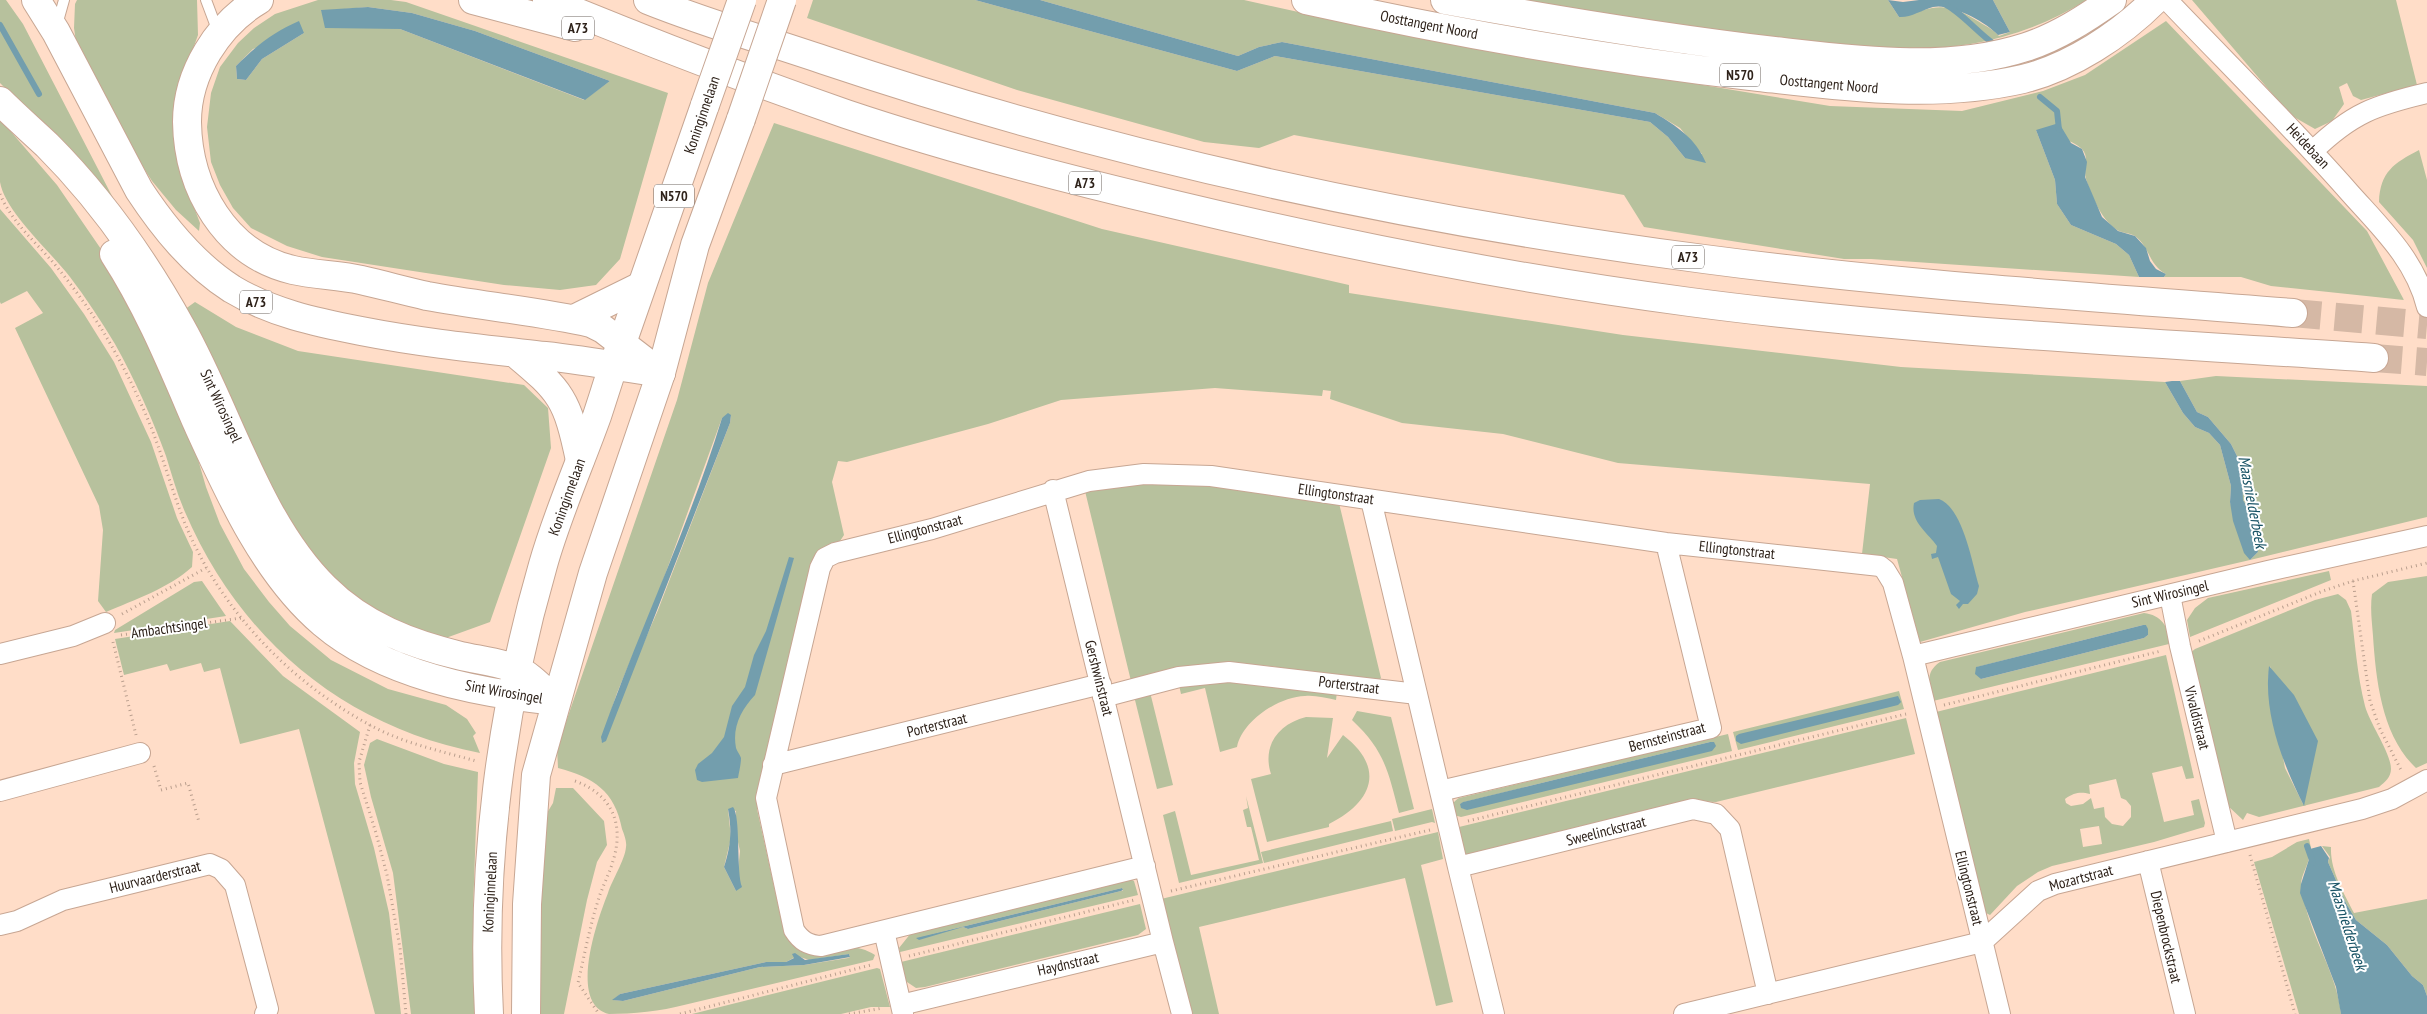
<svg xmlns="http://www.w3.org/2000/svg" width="2427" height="1014" font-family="'PT Sans Narrow',sans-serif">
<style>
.green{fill:#b7c19d;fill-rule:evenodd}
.water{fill:#739ead}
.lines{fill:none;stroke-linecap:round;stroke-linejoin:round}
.stream{stroke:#739ead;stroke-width:6}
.motorway-tunnel{stroke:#d5b8a5;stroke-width:28;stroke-dasharray:28 14;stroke-linecap:butt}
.service-casing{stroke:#c7a693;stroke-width:12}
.minor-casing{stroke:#c7a693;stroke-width:22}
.secondary-casing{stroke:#c7a693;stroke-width:30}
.primary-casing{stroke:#c7a693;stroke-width:30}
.motorway-casing{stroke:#c7a693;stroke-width:30}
.path{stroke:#ba9f8e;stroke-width:3;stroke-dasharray:1 4;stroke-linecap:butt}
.service{stroke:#fff;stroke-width:10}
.minor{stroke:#fff;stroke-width:20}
.secondary{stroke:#fff;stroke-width:28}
.primary{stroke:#fff;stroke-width:28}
.motorway{stroke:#fff;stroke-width:28}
.primary-bridge-casing{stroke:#c7a693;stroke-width:30;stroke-linecap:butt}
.primary-bridge{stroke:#fff;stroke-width:28}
.labels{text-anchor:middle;stroke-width:4;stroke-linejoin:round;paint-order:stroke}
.shield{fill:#fff;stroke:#6d645f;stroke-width:1}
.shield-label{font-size:14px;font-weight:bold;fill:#2e221a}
.street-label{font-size:15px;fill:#2e221a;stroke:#fff}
.water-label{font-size:16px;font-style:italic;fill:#185365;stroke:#fff}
</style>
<rect width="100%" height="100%" fill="#ffddc8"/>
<!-- green -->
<path class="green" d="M0,0H6L23,24L112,196L145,251L40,123L0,83Z
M77,0H197L198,35L188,63L192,202L200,223L199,231L176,210L152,181L120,131L77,49L74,28L75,4Z
M318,0H391L406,2L668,93L620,259L596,285L560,290L504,285L322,257L287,246L251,228L233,208L220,185L211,162L207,127L211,93L220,67L238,43L254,28L275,14ZM368,7L412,13L475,31L610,81L584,100L400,29L321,11ZM304,33L262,59L246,80L237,79L236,66L253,49Z
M813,0H975L1237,71L1275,56L1650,122L1668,137L1685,158L1702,154L1680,128L1655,113L1282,42L1259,47L1238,56L1040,0H1244L1412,37L1830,106L1962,111L2043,91L2085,75L2166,21L2367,231L2404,300L2271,286L2241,277H2164L2166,274C2148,264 2150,247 2135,236C2130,233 2122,233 2117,230C2101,219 2092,197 2086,179C2083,169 2090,158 2082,149C2072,139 2049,135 2036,130L2055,180L2057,204L2071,225L2116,244L2129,255L2139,277L1871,259H1844L1644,227L1624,195L1294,135L1259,148L1204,142L1017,90L807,18Z
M1511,0H1888L1899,17C1935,7 1943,0 1976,20C1984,25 1993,29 1999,36L2010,32L1993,0H2087C1977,67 1880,50 1759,36C1676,26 1594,13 1511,0Z
M2192,0H2396L2417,85L2361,100L2353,96L2347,83L2339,87L2344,104L2332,121L2315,129L2294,117L2275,97Z
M0,119L57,185L114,268L186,418L206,487L220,524L244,569L269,602L290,626L331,660L388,689L446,705L467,719L476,733L473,736L480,753C344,727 240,640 185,512C177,494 172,475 166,456C152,418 135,380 115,344C101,321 86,298 70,277C51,252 5,212 0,182C0,162 0,139 0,119Z
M774,123L1102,229L1349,285V293L1623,335L1901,367L2165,382L2183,413L2195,427L2209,433L2220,445L2231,486L2230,502L2250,560L2258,552L2253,516L2243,500L2242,466L2231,444L2208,417L2197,412L2180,381L2216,376L2427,386V517L2250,560L2025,612L1920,642L1897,559L1862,554L1870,484L1618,463L1503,434L1402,423L1330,399L1331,391L1323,390L1322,396L1215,388L1061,400L988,424L847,462L838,461L832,482L844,535L838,544L758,793L757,809L784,932C809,973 840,932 875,955L873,960C810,975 747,990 684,1005C662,1011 632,1014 609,1014C567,1004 598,918 608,893C612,880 625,860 626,847C627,842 624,834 622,829C615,791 593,777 558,768L557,748L677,400L708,283ZM731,415L730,423L658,610L601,741L617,693L658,594L722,418ZM728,809L736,811V833L740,851L736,891L724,867L731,838ZM849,954L850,957L848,958L804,965L760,967L623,1001L613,1000L620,994L766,962H786L797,956L809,960Z
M2419,150L2427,180V268L2413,240L2379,202C2380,172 2394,163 2419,150Z
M0,209L51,268L84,314L114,362L151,442L177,518L193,552L192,567C169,588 134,600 106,612L98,601L103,530L99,506L15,328L43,313L27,291L1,304L0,302Z
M195,302L236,327L298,351L524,385L548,408L551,448L490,622L443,639L395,623L343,590L308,553L276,504L181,312Z
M1140,483L1212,484L1339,503L1381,678L1377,682L1270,666L1232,664L1131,681L1085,491Z
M2329,571L2331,580L2190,637L2187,620L2195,608L2208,598Z
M2427,576V763L2416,768C2382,736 2376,681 2373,636C2372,622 2370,609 2372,594L2388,582Z
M202,581L226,616L114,633L115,630L194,582Z
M2338,594L2346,600L2351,611C2355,642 2357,675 2365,706C2370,724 2391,753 2391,769C2391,777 2385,782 2379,787L2259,817L2247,813L2243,820L2227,805L2189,654L2195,649L2315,600ZM2270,666L2304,806L2285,768L2268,678Z
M2144,613C2161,615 2169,626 2169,644L1933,701C1930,684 1924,673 1940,662ZM2143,625H2146L2148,635L2144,638L1981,679L1977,667Z
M230,621L283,676L360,732L354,763L355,784L374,848L389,913L401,1014H375L299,729L240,744L220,668L204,672L201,663L170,671L167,664L124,675L115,639Z
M2166,655L2194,778L2186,779L2182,766L2152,773L2164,822L2194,815L2191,801L2199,799L2205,823L2204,827L2154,842L2052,866L2038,872L2017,886L1990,915L1986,913L1936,712ZM2116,779L2121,798L2126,800L2131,806V817L2123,826L2112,824L2105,817L2104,807L2094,809L2091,798L2083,804L2071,806L2066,803L2065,799C2075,792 2081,792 2090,794L2089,785ZM2099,826L2102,844L2083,847L2080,829Z
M1210,680L1337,692L1336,700C1326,698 1315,695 1305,696C1278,697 1242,721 1237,747L1220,752L1205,688L1181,694L1179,685Z
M1899,691L1904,709L1738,750L1733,732Z
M1150,692L1173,785L1157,789L1134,696Z
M1357,711L1391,717L1414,809L1399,813C1388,771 1385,751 1352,720Z
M1306,717L1333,718L1327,758L1343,735C1386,768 1373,802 1329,824V827L1267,842L1251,779L1271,774C1262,746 1278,724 1306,717Z
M1906,718L1915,754L1716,802L1693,801L1467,855L1462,851L1458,828L1459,827Z
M1728,734L1732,751L1461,817L1454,815C1452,806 1451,803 1459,798ZM1710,742L1714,743L1460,804L1464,802Z
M377,739L444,764L478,772L473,909L477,1014H411L393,873L371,797L364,765L370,743Z
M556,788H573L604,821L607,845L597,862L587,900L564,1014H539V912L544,818L553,803Z
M1246,796L1263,863L1179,883L1163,815L1175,811L1191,875L1259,860L1251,827H1247L1243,810L1248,808Z
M1432,809L1435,823L1432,822L1395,831L1392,819Z
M1391,821L1393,831L1264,863L1261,852Z
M1438,832L1443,859L1421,865L1453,1002L1436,1006L1405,878L1199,927L1219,1014H1187L1184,983L1161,899Z
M2309,839L2311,848H2308C2313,861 2301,872 2301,885C2301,890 2303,895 2304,900C2312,939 2337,974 2341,1014H2299L2254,862L2272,857L2297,842Z
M2322,846L2331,847C2330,871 2344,893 2354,913L2427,899V996L2423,985L2412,976L2387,945L2356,920L2346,903L2328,862L2330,857Z
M1130,879L1134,881L1138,895L900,952L899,948L911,933ZM1122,888L1123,891H1121L968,929L963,927L916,938Z
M1140,904L1146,929L1138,935L925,987L916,988L904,980L901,962Z
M877,968L880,969L890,1007H871L841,1014H692Z"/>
<!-- water -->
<path class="water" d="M975,0H1040L1238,56L1259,47L1282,42L1655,113C1676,126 1696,138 1706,163L1685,158L1668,137L1650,122L1275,56L1237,71Z
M1888,0L1903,2L1919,0H1993L2010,32L1998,35C1986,22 1951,3 1933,7C1922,10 1910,18 1899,17Z
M368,7L412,13L475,31L610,81L585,100L400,29L325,28L321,10Z
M299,21L304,33L262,59L246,80L237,79L236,66C255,47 273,32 299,21Z
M2059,123L2071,143L2082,149L2087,162L2085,177L2102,217L2118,231L2135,236L2146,248L2150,261L2156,269L2166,274L2164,277H2139L2129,255L2116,244L2071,225L2057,204L2055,180L2036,130Z
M2172,381H2180L2197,412L2208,417L2231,444L2242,466L2243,500L2253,516L2258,552L2250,560L2244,553L2233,521L2230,502L2231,486L2220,445L2209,433L2195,427L2183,413L2165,382Z
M728,413L731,415L730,423L606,741L602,743L601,737C639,630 689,527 722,418Z
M1939,499C1963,508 1972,563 1979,586L1977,594L1968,604H1963L1959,609L1956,605L1960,601L1951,594L1938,557L1932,559L1931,554L1936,553L1937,546C1928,533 1910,522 1914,503L1920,500Z
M789,557L794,558L755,695C741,710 732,727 736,748C737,751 740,755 741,758C741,764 739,772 738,778L702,782L697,780L695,770L698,764L712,753L724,737L732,706L745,687L754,655L766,631Z
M2143,625H2146L2148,629V635L2144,638L1981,679L1975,674L1976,667Z
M2269,666L2294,695L2318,741L2304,806C2283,764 2263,714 2269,666Z
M1898,696L1901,702L1898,705L1741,744L1736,741V736L1739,734Z
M1710,742H1714L1716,746L1712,751L1467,810L1461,808L1460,804L1463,802Z
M733,807C741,816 736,872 742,887L736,891L724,867C731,846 732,830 728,809Z
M2321,846L2329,858L2328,862L2346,903L2356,920L2387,945L2412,976L2423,985L2427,996V1014H2341L2336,987L2300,893L2301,884L2311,853L2310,849Z
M1122,888L1123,890L1121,891L968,929L963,927L919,940L916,938Z
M795,953L805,960L849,954L850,957L804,965L760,967L623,1001L612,1000L620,994L766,962H786L794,958L792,954Z"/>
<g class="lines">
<!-- stream -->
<path class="stream" d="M1935,0C1959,8 1974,30 1994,44
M0,25L39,94
M2040,97L2057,111L2059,130
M2307,846L2313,863"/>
<!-- motorway-tunnel -->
<path class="motorway-tunnel" d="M2293,313L2427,325
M2374,358L2427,362"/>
<!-- service casing -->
<g class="service-casing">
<path id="service" d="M206,0L218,32
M57,25L64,0"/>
</g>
<!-- minor casing -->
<g class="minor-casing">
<path id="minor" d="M2167,0C2228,64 2291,126 2349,192C2381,228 2415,259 2427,307
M2313,151C2352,113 2376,105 2427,93
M1053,490L1163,942
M1371,500L1458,867
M2170,595L2180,646L2227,842
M0,654L73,636L105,623
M1913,656L2268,571L2427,536
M1103,697L1179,677L1229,672L1417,694
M773,765L1101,684
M0,791L140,753
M1440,791L1711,728L1666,543
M2148,861L2185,1014
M1145,866L821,946C808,945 801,941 794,930L766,798L820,568L825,558L835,553L932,529L1089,481L1144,474L1211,476L1666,543L1880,566L1885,570L1893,583L1913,656L2000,1014
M0,925L17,921L63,900L210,864L221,869L235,885L268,1009L265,1014
M884,931L901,1005
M903,1014L901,1005L1163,942L1182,1014
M1494,1014L1458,867L1693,809L1716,814L1730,829L1768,994
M1684,1014L1982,942L2038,891L2055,884L2362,809L2392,799L2427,780"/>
</g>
<!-- secondary casing -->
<g class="secondary-casing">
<path id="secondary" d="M0,101C15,116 31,130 47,145C99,197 145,262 181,327C228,410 257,521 325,588C363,626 411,644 461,656C479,660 499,662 516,669C530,675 544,691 556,701
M114,254C149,308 172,365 197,423C228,491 265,574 323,623C384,675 478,693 556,701
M489,1014C481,864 501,710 543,565C557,515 579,466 597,416C605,392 612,368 621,344
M526,1014L527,904L536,775L593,573L661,373"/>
</g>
<!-- primary casing -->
<g class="primary-casing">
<path id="primary" d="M1306,0C1455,33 1607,60 1759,77C1847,87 1936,99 2023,79C2071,67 2120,35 2155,0
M1445,0C1554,20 1664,38 1774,51C1855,60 1946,73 2026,47C2057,37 2085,19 2112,0
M622,343L705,105
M661,373L695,245L741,119"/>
</g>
<!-- motorway casing -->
<g class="motorway-casing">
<path id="motorway" d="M36,0L56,32L139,190C164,228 193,264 232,289C272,313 315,322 361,331C422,343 483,349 545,356C583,360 622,367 661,373
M259,0C218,24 187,73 187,122C188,188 225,254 293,270C315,275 339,275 361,280C383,285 405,291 427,296C481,306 537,311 591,323L603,329L659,372
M473,0L575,27
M547,0C646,41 745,79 846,114C953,150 1062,178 1172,204C1343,245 1516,279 1690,302C1916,332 2146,342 2374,358
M648,0C705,23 765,40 824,60C1110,156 1405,220 1704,259C1900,285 2097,297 2293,313
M574,319L641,286
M515,353C562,392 567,399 580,460"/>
</g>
<!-- path -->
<path class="path" d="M0,194C12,223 37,243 57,267C74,288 90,310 104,333C122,363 138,395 151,427C164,460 173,494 186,526C221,610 290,682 370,725C402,743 441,751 476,761
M2353,581L2370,701L2380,729L2402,772
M122,614L206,568
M121,635L241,618
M2199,641L2323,591L2353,581L2427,563
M113,642L136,735
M1944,705L2161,651
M370,725L359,762L360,782L376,833L387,875L400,948L406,1014
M154,766L161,790L188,783L199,822
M575,781C611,794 625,823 613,861C609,875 601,889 597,904C589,930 584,957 578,983L599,1014
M1468,821L1906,714
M2250,855L2295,1014
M1171,891L1430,830
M909,956L1134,900
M680,1014L871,965
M849,1014L883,1008"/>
<!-- service -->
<use href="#service" class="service"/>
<!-- minor -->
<use href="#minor" class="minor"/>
<!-- secondary -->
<use href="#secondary" class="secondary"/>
<!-- primary -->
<use href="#primary" class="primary"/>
<!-- motorway -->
<use href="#motorway" class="motorway"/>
<!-- primary-bridge casing -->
<g class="primary-bridge-casing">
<path id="primary-bridge" d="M705,105L742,0
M741,119L782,0"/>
</g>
<!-- primary-bridge -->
<use href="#primary-bridge" class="primary-bridge"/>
</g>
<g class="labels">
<!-- shield labels -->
<g class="shield">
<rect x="562" y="16.5" width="32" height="23" rx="4"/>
<rect x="1720" y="63.5" width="40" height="23" rx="4"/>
<rect x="1069" y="171.5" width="32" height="23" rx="4"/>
<rect x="654" y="184.5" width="40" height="23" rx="4"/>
<rect x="1672" y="245.5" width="32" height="23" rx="4"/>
<rect x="240" y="290.5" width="32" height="23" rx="4"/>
</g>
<g class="shield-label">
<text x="578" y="33">A73</text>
<text x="1740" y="80">N570</text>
<text x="1085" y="188">A73</text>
<text x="674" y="201">N570</text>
<text x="1688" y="262">A73</text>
<text x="256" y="307">A73</text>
</g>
<!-- street labels -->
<g class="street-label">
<text transform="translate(1429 25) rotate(11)" y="5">Oosttangent Noord</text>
<text transform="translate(1829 84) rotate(5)" y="5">Oosttangent Noord</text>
<text transform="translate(702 115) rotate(-71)" y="5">Koninginnelaan</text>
<text transform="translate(2308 146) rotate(47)" y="5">Heidebaan</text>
<text transform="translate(221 406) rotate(65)" y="5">Sint Wirosingel</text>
<text transform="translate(1336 494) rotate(8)" y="5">Ellingtonstraat</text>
<text transform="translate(567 497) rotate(-70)" y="5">Koninginnelaan</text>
<text transform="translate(925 529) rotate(-15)" y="5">Ellingtonstraat</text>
<text transform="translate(1737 550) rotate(6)" y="5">Ellingtonstraat</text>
<text transform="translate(2170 594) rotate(-13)" y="5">Sint Wirosingel</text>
<text transform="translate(169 628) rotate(-8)" y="5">Ambachtsingel</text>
<text transform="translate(1099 678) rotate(76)" y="5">Gershwinstraat</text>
<text transform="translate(1349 685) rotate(7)" y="5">Porterstraat</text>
<text transform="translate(504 692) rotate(10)" y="5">Sint Wirosingel</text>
<text transform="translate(2197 718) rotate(76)" y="5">Vivaldistraat</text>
<text transform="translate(937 725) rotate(-14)" y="5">Porterstraat</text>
<text transform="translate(1667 737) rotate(-15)" y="5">Bernsteinstraat</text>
<text transform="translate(1606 831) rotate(-14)" y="5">Sweelinckstraat</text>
<text transform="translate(155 877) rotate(-14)" y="5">Huurvaarderstraat</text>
<text transform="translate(2081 878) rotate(-15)" y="5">Mozartstraat</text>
<text transform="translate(1969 888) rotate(76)" y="5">Ellingtonstraat</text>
<text transform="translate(490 892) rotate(-87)" y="5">Koninginnelaan</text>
<text transform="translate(2166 937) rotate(77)" y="5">Diepenbrockstraat</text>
<text transform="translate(1068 964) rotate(-13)" y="5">Haydnstraat</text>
</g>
<!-- water labels -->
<g class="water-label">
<text transform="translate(2253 502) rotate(79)" y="6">Maasnielderbeek</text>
<text transform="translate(2348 925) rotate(72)" y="6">Maasnielderbeek</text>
</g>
</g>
</svg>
